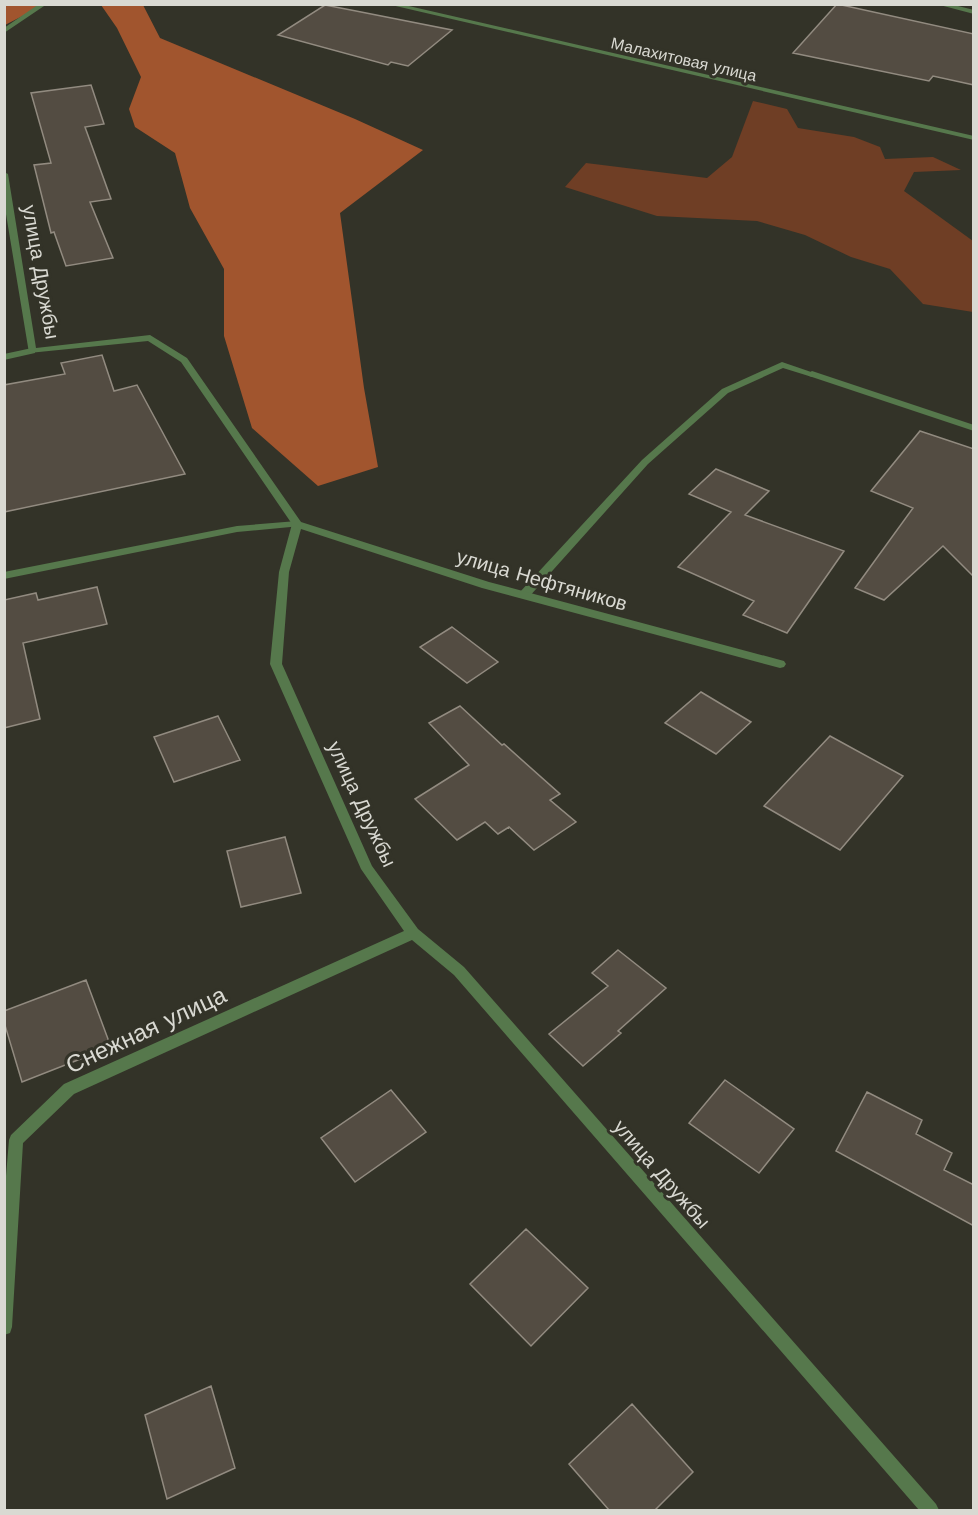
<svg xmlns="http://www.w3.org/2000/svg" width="978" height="1515" font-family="'Work Sans',sans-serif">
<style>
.green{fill:#6f3e25}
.forest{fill:#a1552e}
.building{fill:#534c42;stroke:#928b80;stroke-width:1.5}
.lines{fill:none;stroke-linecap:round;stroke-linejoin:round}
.service{fill:#56784c;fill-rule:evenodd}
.minor{fill:#56784c;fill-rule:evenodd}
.labels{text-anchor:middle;stroke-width:6;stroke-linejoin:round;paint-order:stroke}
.far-street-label{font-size:16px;fill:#d9d9d2;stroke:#333328}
.street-label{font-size:20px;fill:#d9d9d2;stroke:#333328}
.near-street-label{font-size:24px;fill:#d9d9d2;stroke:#333328}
</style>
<rect width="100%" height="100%" fill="#333328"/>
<!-- green -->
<path class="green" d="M753,101L787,109L798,128L854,137L880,147L885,159L933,157L961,170L914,172L904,191L973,241V312L923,304L890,269L851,257L805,235L757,221L657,216L565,187L586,163L707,178L732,157Z"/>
<!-- forest -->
<path class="forest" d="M5,5H44L5,25Z
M101,5H143L160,38L355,119L423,150L340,213L364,388L378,467L318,486L252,428L224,336V269L190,208L175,153L135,127L129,109L141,77L117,28Z"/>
<!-- building -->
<path class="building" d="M837,4L974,34V85L933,76L929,81L793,53Z
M325,5L356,11L452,30L408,66L391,62L388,65L278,35Z
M91,85L104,124L85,127L111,199L90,202L113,258L66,266L54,232L51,233L34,165L51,163L31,93Z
M102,355L114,391L137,385L185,474L4,512V385L65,374L61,363Z
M920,431L974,449V577L943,546L884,600L855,588L913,508L871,491Z
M716,469L769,491L745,515L844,551L787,633L743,615L754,601L678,567L731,512L689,494Z
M97,587L107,624L23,643L40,719L4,728V600L36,593L38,600Z
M452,627L498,662L467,683L420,647Z
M701,692L751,722L716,754L665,723Z
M460,706L502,745L504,744L560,794L550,800L576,822L534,850L509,827L498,834L485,822L457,840L415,799L469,765L429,723Z
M218,716L240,760L174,782L154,737Z
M830,736L903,776L840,850L764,806Z
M285,837L301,893L241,907L227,851Z
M618,950L666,988L618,1031L621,1033L583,1066L549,1034L608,986L592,973Z
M86,980L111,1047L22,1082L4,1022V1011Z
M725,1080L794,1129L759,1173L689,1123Z
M391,1090L426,1132L355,1182L321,1138Z
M867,1092L922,1120L916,1134L952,1153L944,1170L974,1185V1226L836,1151Z
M526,1229L588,1288L531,1346L470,1284Z
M211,1386L235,1468L167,1499L145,1415Z
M632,1404L693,1472L655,1510H609L569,1464Z"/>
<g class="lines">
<!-- service -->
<path class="service" d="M32,348L35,349V353L4,360V354Z
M782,362L817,374L812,377L783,368L728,393L648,464L528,598H520L519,595L520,592L642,460L722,389Z
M297,521L301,522V526L237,532L4,579V572L237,526Z"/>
<!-- minor -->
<path class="minor" d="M39,4H47L4,33V28Z
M387,4H400L974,136V140Z
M936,4H950L974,10V14Z
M4,172L8,174L36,348L150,335L187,358L301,522L489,582L784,661L786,664L784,667L780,668L482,588L301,529L289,572L282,664L372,866L418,929L464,967L936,1504L939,1510H919L454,975L412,940L74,1094L23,1143L12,1327L10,1333L4,1335V1200L9,1140L11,1135L64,1084L404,931L361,869L270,664L279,572L292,524L181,362L148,341L29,353L4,202Z
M812,371L974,425V431L809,376L807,374Z"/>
</g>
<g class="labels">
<!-- far-street labels -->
<g class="far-street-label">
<text transform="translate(684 59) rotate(13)" y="6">Малахитовая улица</text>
</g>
<!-- street labels -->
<g class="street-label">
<text transform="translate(41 272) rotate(80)" y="7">улица Дружбы</text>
<text transform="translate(542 580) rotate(16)" y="7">улица Нефтяников</text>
<text transform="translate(362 804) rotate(65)" y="7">улица Дружбы</text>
<text transform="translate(662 1174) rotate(49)" y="7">улица Дружбы</text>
</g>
<!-- near-street labels -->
<g class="near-street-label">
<text transform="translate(146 1030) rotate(-25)" y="8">Снежная улица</text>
</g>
</g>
<!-- border -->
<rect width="978" height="1515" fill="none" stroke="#d9d9d2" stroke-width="12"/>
</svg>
